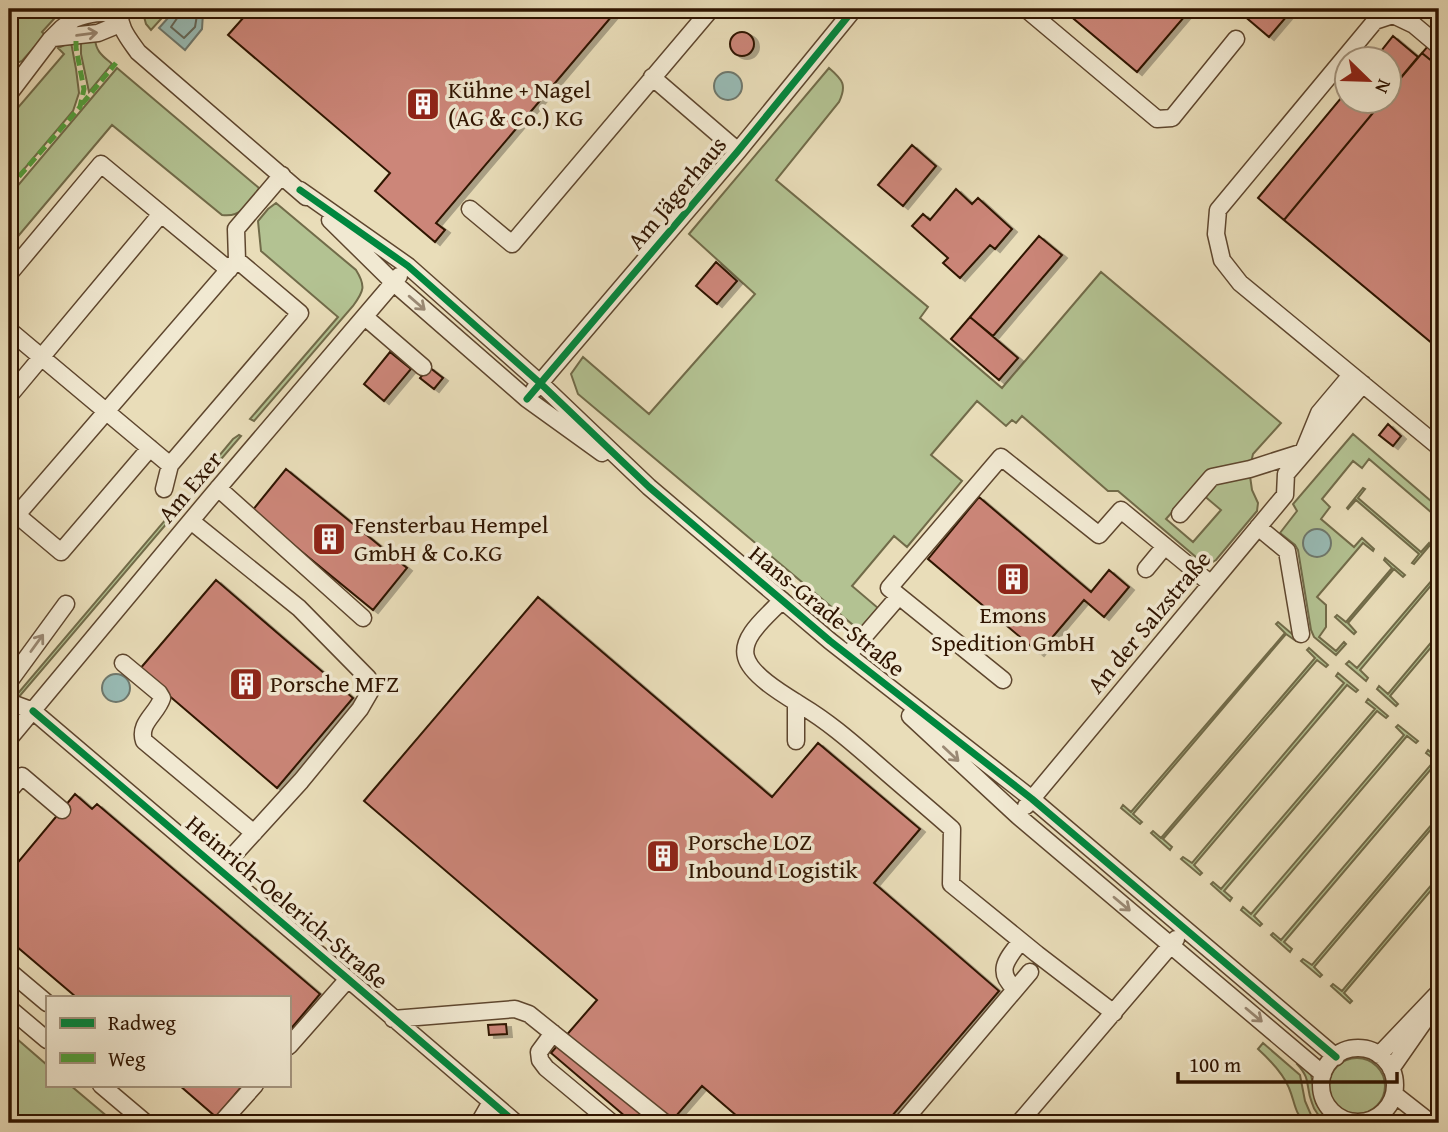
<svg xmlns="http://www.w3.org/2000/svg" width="1448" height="1132" font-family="'Gentium Book Plus',serif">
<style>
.green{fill:#b3c292;stroke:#716b49;stroke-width:2}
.water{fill:#98bbb5;stroke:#6e786d;stroke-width:2}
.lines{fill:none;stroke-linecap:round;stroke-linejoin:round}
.shore{stroke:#64685a;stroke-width:2}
.building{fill:#cc8679;stroke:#2f1400;stroke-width:2;filter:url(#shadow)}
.minor-casing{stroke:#5e462e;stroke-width:19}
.minor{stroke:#f1e9d2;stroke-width:16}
.quiet{stroke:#52a03c;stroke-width:5;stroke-dasharray:10 5;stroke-linecap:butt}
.cycleway-casing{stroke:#f1e9d2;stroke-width:11}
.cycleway{stroke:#00873e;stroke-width:7}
.oneway{stroke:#9a8974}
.labels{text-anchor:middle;stroke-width:7;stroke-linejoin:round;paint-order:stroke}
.poi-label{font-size:24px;fill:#2f1400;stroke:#f1e9d2;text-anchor:start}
.street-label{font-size:24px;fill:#2f1400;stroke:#f1e9d2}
</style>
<defs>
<filter id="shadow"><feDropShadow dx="5" dy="3" stdDeviation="0" flood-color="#0004"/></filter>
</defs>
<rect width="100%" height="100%" fill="#e9ddb9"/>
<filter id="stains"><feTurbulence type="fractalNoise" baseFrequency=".00286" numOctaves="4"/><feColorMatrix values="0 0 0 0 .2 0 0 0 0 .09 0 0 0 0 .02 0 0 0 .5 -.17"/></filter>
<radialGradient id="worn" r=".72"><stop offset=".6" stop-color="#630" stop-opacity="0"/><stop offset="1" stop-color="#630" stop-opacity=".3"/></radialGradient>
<!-- green -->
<path class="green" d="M9,9H63L42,32L45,35L22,61L9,66Z
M142,9H170L151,30L146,24Z
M95,39C96,52 103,56 112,64L89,92L81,54V40Z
M71,42L76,69L79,93L73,111L9,187V118L64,54L58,48Z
M117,68L259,188C250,203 241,218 222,215L112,125L9,247V196Z
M829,68C843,80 847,85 839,102L776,180L928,307L920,318L1002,388L1101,272L1281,423L1253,454L1251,463L1208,471L1166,519L1193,542L1221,510L1202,494L1215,481L1250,476L1252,490L1258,503L1257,511L1216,560L1209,564L1203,563L1118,491H1108L1022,416L1016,423L1012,420L1006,426L977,401L931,455L962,481L907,547L894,536L852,586L878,608L859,630L578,394L571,374L583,357L649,414L755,294L689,234Z
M276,203L356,270C366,286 364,291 353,306L254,421L250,419L338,317L261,251L258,221L268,209Z
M1353,434L1439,508V519L1369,459L1362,468L1353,461L1322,499L1330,507L1321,519L1354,547L1362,538L1374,549L1373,551L1363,543L1317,597L1326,605V627L1319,637L1336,651L1344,642L1346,644L1336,655L1314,637L1311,630L1298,550L1295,545L1280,533L1297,511L1293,504Z
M239,435L241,436L204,479L200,481L199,480L233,439Z
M1363,488L1365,489L1358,498L1421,552L1429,543L1430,545L1414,564L1412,563L1419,554L1356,500L1348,509L1347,508Z
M185,502L18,698H14L178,505Z
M1385,558L1405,575L1403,577L1394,569L1348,623L1356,632L1354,634L1335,617L1337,615L1346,622L1392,568L1384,560Z
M1439,572V576L1360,670L1368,678L1366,681L1346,664L1349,661L1357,668Z
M1278,622L1298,639L1296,641L1286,634L1133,814L1142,822L1140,824L1121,808L1123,805L1131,812L1285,633L1276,624Z
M1439,633V638L1390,696L1398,704L1396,706L1377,689L1379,686L1388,694Z
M1309,648L1328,665L1326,667L1317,660L1163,839L1172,847L1170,850L1151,833L1153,831L1161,838L1315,658L1307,650Z
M1338,673L1358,690L1356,692L1347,685L1194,865L1202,873L1200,875L1181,859L1183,857L1192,863L1344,683L1336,676Z
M1368,699L1388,716L1386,718L1377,711L1224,891L1232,898L1230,901L1211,884L1213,882L1221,889L1375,709L1366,702Z
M1398,725L1418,741L1416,743L1407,736L1254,916L1262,924L1260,926L1241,910L1243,907L1251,914L1404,735L1396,727Z
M1428,750L1439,760V764L1437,762L1284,942L1292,949L1290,952L1271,935L1273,933L1281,940L1435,760L1426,753Z
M1439,816V820L1314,967L1322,975L1320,977L1301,961L1303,959L1312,965Z
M1439,876V881L1344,993L1352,1001L1350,1003L1331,986L1333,984L1342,991Z
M9,1032L47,1065V1085H70L115,1123H9Z
M1263,1043L1300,1075L1305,1101L1311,1115L1319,1123H1305C1294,1112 1295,1102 1289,1088C1283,1073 1270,1060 1258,1049Z
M1329 1086a28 28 0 1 1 56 0a28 28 0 1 1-56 0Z
M1300,1061L1311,1074L1316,1103L1322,1112L1335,1123H1326C1320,1117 1314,1111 1312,1103C1305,1086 1312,1080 1297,1064Z"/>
<!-- water -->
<path class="water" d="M176,9H207L203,13L202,29L185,50L159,28Z
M714 86a14 14 0 1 1 28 0a14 14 0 1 1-28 0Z
M1303 543a14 14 0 1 1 28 0a14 14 0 1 1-28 0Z
M102 688a14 14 0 1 1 28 0a14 14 0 1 1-28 0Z"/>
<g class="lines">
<!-- shore -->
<path class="shore" d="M181,9L180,14L171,27L184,38L195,27L198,9"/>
</g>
<!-- building -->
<path class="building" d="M251,9H618L436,223L445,230L435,242L375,191L390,173L228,35Z
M1062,9H1191L1137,72Z
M1236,9H1293L1269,37Z
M730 44a12 12 0 1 1 24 0a12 12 0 1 1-24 0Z
M1439,33V67L1422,53Z
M1393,36L1418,57L1388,93V60H1374Z
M1422,53L1439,67V349L1284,220L1382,102H1388V93Z
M1346,92V102H1382L1284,220L1258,198Z
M912,145L936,166L903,206L878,185Z
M956,189L972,204L978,198L1012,229L995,249L990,245L960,278L943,263L948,258L912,226L923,214L930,220Z
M1039,236L1062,255L993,336L970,317Z
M716,262L737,281L717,304L696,286Z
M970,317L1018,358L999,380L951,339Z
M390,352L411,369L384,401L364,384Z
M429,367L443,378L434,389L420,378Z
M1388,424L1401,436L1393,446L1379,435Z
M286,469L407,568L373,610L252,511Z
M979,497L1091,592L1109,570L1129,587L1104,617L1084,600L1039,653L928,559Z
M216,580L353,698L277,788L139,670Z
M538,597L772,797L818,743L920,829L874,883L999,991L886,1123H745L702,1086L670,1123H633L551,1053L597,1000L364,801Z
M75,794L92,809L97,804L320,994L289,1031V997H76L9,940V873Z
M506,1024L507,1034L489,1035L488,1025Z
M179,1085H243L216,1117Z"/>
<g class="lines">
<!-- minor casing -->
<g class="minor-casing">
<path id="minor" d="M120,9C118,27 128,38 138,52L306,197
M1026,9L1157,119L1172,118L1236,39
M74,19C90,13 102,11 119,15
M53,38L98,33L120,24
M1439,46L1414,25L1393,15L1375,21L1218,210L1216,234L1222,260L1240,283L1439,447
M652,77L738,151
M9,94L50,40L62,28L74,19L79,9
M300,190L408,266L540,383L649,487L830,641L1032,799L1336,1057
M470,209L512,244L711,9
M330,220L394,283L527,399L602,453
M9,274L101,164L229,270
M365,317L423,367
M9,330L170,465
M534,390L738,151L854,9
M9,396L161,214
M218,488L363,618
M164,489L170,465L300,313L237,260L236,229L282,175
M11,510L61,552L150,448
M1180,514L1212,477L1250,469L1303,452L1319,413L1351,375
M191,521L299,608L368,678L371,690L360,709L301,781L220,870
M9,524L237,260
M1258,527L1287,551L1301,634
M1146,569L1165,546
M782,600C770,614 740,636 746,657C751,676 786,696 802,706C827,721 848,739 870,758C897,782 925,805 952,829L951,884L1037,954L1114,1013
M848,655L899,596
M123,663L159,693L162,698C157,714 138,723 144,741L254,833
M1003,680L889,588L1001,457L1099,535L1121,510L1211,584
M9,682L66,604
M9,702L33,711L348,979L516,1123
M796,702V741
M910,716L1018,816L1323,1074
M9,739L214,493L399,276
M9,791L22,776L62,810
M1026,806L1285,495L1286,474L1363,384
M9,971L47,1003
M1015,989C995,971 1007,959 1021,941
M9,1008L47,1040
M393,1019L515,1009L529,1014L665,1123
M553,1033L539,1052L540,1060L546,1068L612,1123
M289,1046L348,979
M1321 1085a37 37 0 1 1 74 0a37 37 0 1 1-74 0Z
M1379,1055L1439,992
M1391,1069L1430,1013
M101,1085L146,1123
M1394,1094L1431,1123
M221,1123L255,1085
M479,1123L491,1102
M902,1123L1030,972
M1019,1123L1176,939"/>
</g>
<!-- minor -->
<use href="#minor" class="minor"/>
<!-- quiet -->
<path class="quiet" d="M82,104L116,63
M9,188L80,107L84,89L76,48V36"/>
<!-- cycleway casing -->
<g class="cycleway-casing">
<path id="cycleway" d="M300,190L408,266L540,383L649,487L830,641L1032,799L1336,1057
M527,399L738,151L854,9
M33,711L348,979L516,1123"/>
</g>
<!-- cycleway -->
<use href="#cycleway" class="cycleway"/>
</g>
<!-- one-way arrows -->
<defs><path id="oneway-shaft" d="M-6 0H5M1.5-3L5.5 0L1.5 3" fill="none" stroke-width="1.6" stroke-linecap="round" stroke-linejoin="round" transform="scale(1.75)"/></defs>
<g class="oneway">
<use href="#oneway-shaft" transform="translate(87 34) rotate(-8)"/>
<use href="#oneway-shaft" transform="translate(417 303) rotate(41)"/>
<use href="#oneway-shaft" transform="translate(37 643) rotate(-54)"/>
<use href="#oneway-shaft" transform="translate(951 754) rotate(43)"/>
<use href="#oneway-shaft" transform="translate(1122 904) rotate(40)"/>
<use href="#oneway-shaft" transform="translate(1254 1015) rotate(40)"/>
</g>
<!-- icons -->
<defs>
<g id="building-square" transform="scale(1.75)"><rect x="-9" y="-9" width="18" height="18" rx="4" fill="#8f2418" stroke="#f1e9d2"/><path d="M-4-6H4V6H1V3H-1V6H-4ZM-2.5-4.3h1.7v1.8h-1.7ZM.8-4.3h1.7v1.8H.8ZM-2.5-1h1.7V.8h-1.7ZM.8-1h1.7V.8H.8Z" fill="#fff"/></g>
</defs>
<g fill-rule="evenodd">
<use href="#building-square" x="423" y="104"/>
<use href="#building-square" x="329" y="539"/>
<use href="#building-square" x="1013" y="579"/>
<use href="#building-square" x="246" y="684"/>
<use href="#building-square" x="663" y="856"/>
</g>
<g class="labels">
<!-- poi labels -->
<g class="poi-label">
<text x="448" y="98">Kühne + Nagel<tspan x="448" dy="28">(AG &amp; Co.) KG</tspan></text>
<text x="354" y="533">Fensterbau Hempel<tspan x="354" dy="28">GmbH &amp; Co.KG</tspan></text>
<text x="1013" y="623" text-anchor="middle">Emons<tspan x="1013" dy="28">Spedition GmbH</tspan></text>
<text x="270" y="692">Porsche MFZ</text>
<text x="688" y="850">Porsche LOZ<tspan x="688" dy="28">Inbound Logistik</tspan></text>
</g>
<!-- street labels -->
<g class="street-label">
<text transform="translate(677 193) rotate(-50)" y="8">Am Jägerhaus</text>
<text transform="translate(190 487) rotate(-50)" y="8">Am Exer</text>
<text transform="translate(827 611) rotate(39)" y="8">Hans-Grade-Straße</text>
<text transform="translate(1149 622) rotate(-50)" y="8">An der Salzstraße</text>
<text transform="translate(287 902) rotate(40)" y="8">Heinrich-Oelerich-Straße</text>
</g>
</g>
<!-- margin -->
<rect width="1448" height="1132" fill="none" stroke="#e9ddb9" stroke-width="35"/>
<rect x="10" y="10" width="1427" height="1111" fill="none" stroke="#2f1400" stroke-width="3.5"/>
<rect x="18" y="18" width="1413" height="1097" fill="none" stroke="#2f1400" stroke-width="2"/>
<!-- legend -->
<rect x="46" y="996" width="245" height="91" fill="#f1e9d2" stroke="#a3947e" stroke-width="2"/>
<rect x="60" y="1018" width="35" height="10" fill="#00873e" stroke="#a3947e" stroke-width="2"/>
<text x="108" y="1030" font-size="21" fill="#2f1400">Radweg</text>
<rect x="60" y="1053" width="35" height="10" fill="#52a03c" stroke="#a3947e" stroke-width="2"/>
<text x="108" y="1066" font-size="21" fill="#2f1400">Weg</text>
<!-- north arrow -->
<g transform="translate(1368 80) rotate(113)"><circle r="33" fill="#f1e9d2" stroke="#a3947e" stroke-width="2"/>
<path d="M0-5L12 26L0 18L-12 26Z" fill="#8f2418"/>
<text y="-10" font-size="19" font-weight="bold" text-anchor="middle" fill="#2f1400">N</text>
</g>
<!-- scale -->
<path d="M1178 1072v10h219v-10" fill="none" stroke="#2f1400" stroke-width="3.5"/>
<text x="1189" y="1072" font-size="21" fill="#2f1400" stroke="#f1e9d2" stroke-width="5" paint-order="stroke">100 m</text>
<rect width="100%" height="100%" filter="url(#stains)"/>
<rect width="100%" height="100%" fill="url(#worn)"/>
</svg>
